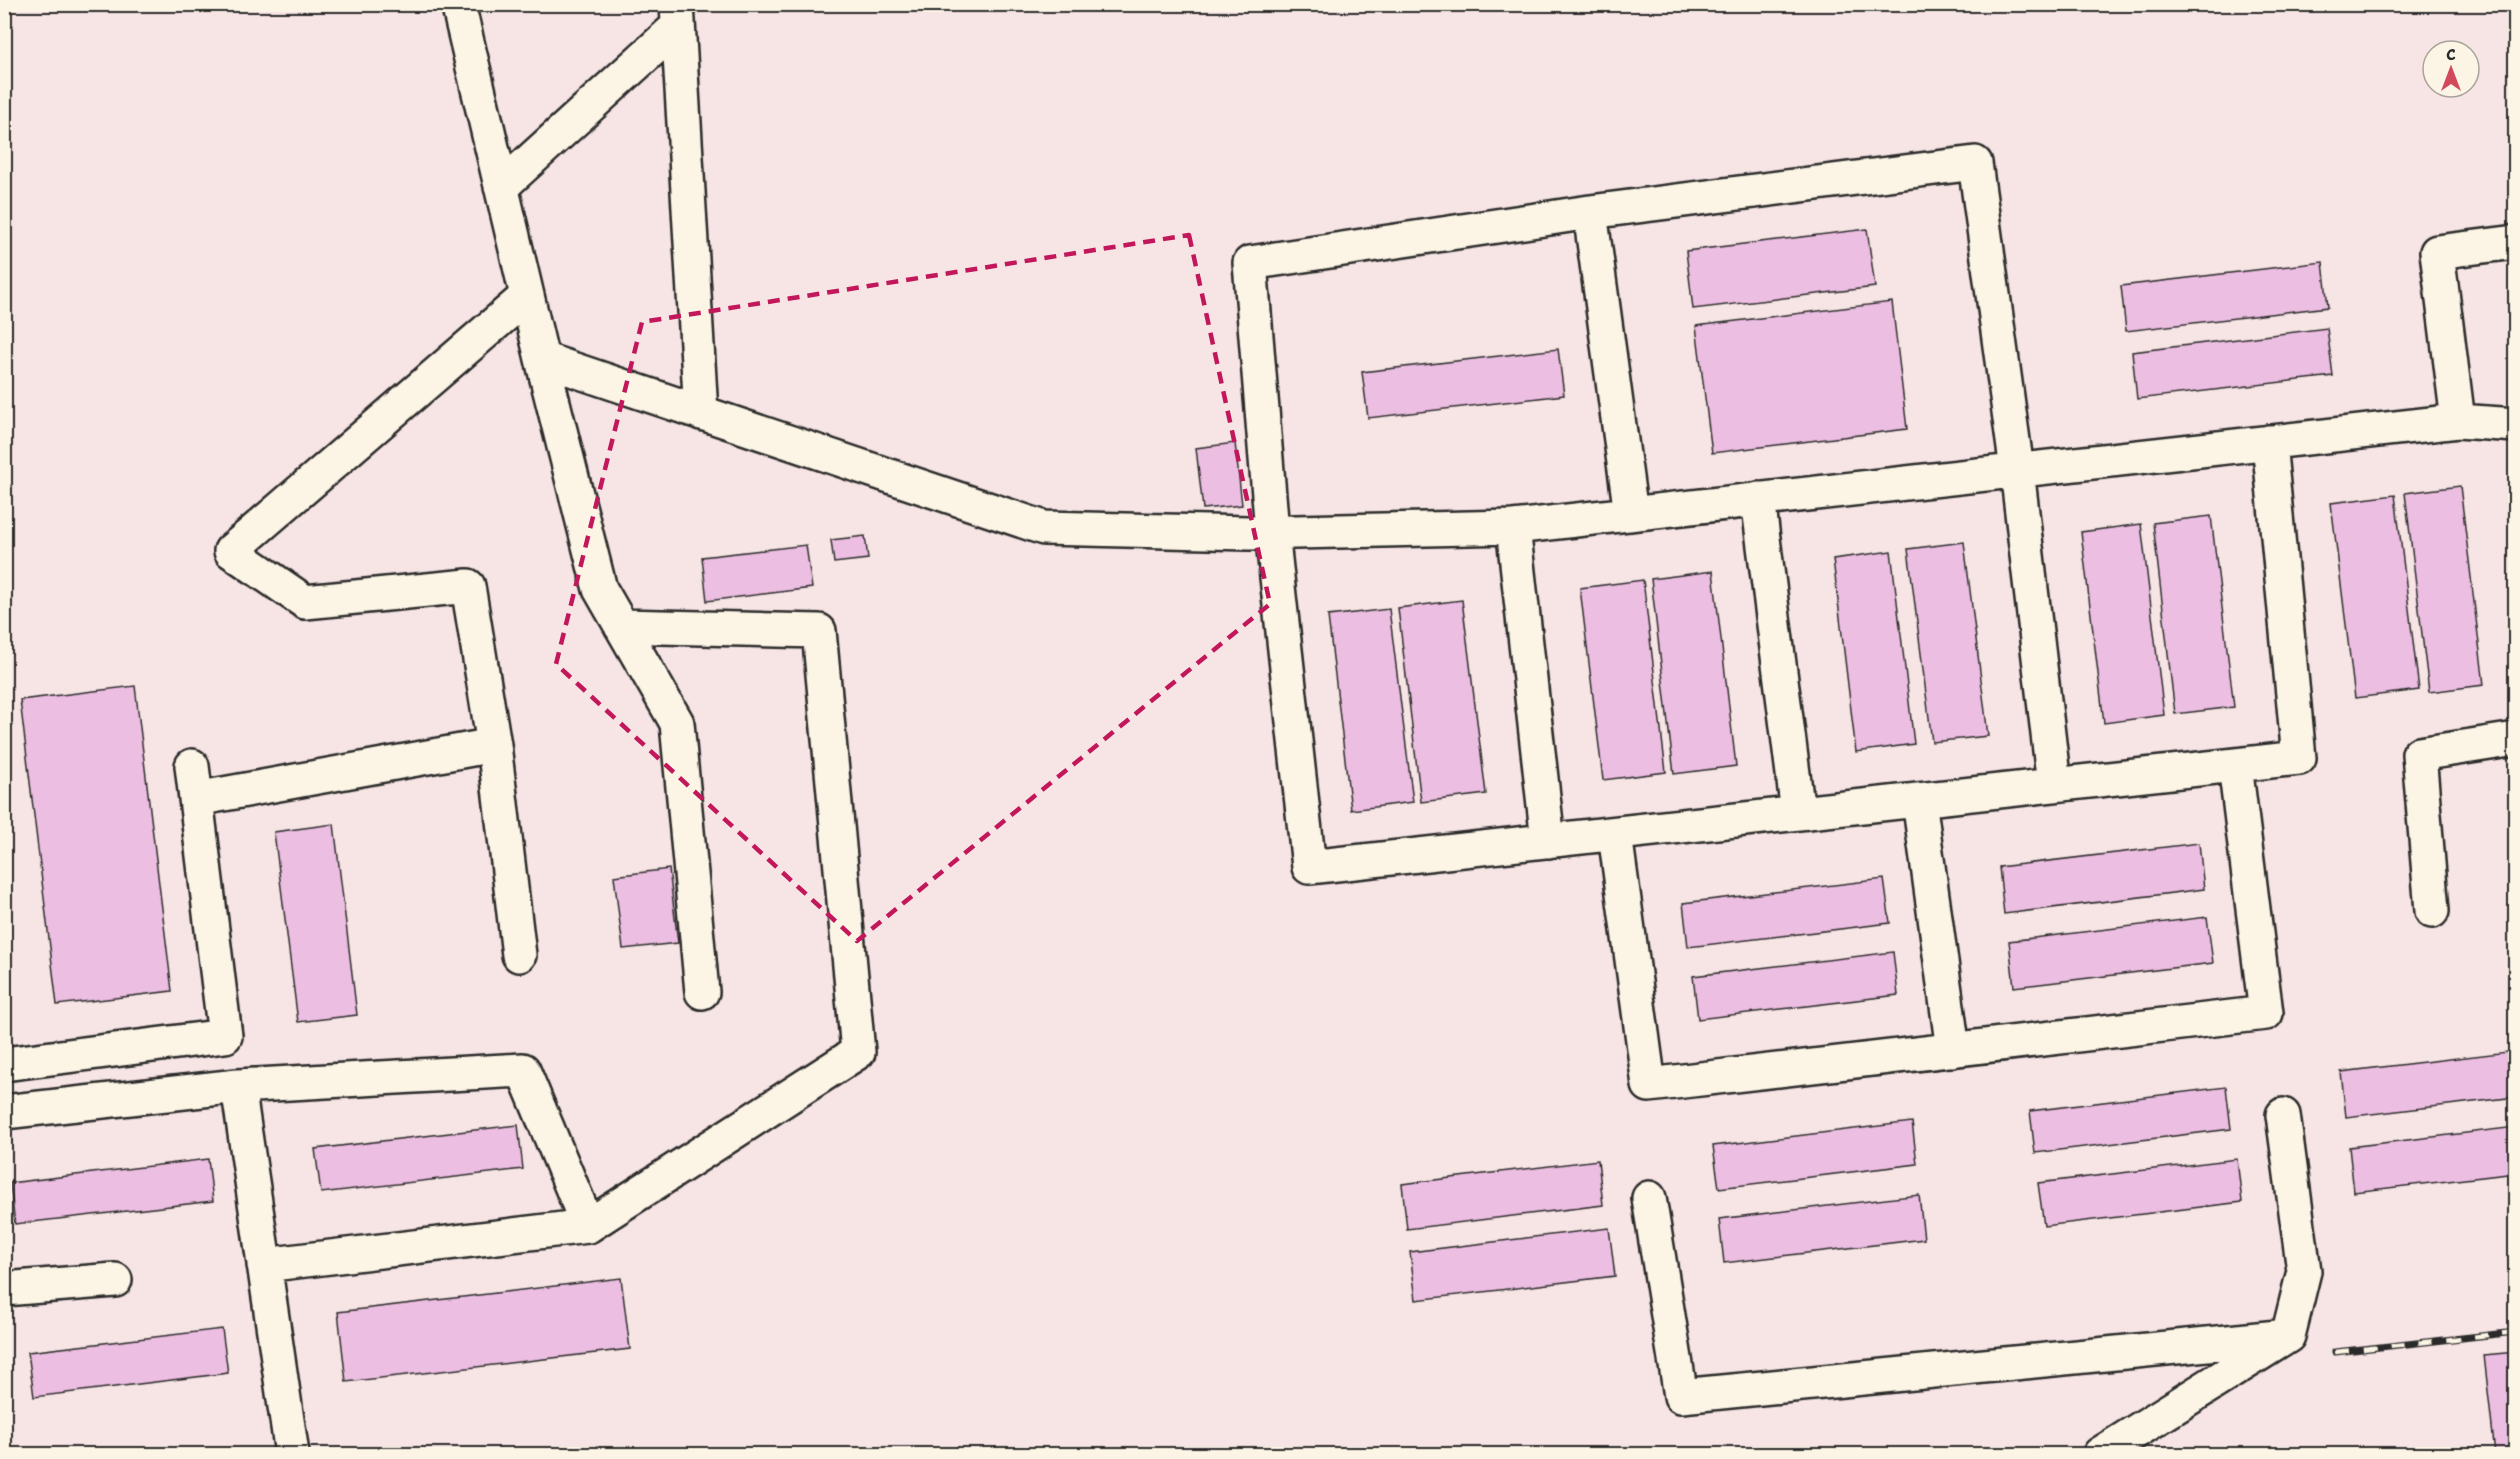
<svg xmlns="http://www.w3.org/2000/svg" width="2520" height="1459" font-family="'Shantell Sans',sans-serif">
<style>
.building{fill:#ecbee2;stroke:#2b2b2b;stroke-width:1.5}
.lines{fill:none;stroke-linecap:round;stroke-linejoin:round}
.minor-casing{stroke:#2b2b2b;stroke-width:38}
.minor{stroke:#fcf5e5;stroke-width:33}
.rail-casing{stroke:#2b2b2b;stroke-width:7}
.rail{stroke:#fcf5e5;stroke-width:4.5;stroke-dasharray:14;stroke-linecap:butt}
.marked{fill:none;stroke:#c2185b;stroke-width:4.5;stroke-dasharray:12 8;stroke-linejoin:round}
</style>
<rect width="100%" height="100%" fill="#f7e4e4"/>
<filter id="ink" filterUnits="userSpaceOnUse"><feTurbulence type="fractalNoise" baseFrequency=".0167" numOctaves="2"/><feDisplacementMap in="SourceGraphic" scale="12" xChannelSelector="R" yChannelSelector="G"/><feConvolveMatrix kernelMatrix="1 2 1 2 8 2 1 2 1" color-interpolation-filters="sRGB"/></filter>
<g filter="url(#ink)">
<!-- building -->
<path class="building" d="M1867,229L1875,287L1693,309L1686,251Z
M2323,262L2328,307L2126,331L2121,286Z
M1892,302L1907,429L1712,453L1696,326Z
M2327,328L2333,376L2137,399L2132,352Z
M1558,349L1564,395L1368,418L1362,372Z
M1235,443L1242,505L1203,509L1196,448Z
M2460,486L2484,685L2429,692L2405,493Z
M2395,495L2419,690L2355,698L2331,503Z
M2211,516L2234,707L2175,714L2153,523Z
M2141,524L2164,715L2104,723L2081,532Z
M865,536L868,559L834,563L831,540Z
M1964,542L1988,736L1932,742L1908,549Z
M806,545L812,588L707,601L702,557Z
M1891,551L1914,744L1856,752L1833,559Z
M1713,571L1736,766L1674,774L1651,579Z
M1643,580L1666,772L1603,780L1580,588Z
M1462,600L1486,794L1421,802L1398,608Z
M1389,609L1413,802L1351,810L1328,616Z
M135,686L172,991L57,1005L20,700Z
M334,824L357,1015L298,1022L274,832Z
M2199,843L2204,889L2004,914L1999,867Z
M669,869L678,943L623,949L614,876Z
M1884,879L1890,923L1688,947L1683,903Z
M2207,917L2213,963L2014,987L2009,941Z
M1893,952L1898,995L1698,1019L1693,976Z
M2516,1051V1097L2346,1117L2341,1072Z
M2226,1087L2231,1129L2035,1153L2030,1111Z
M1912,1122L1917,1164L1719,1188L1713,1146Z
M518,1125L523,1169L321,1193L315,1149Z
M2516,1127V1173L2354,1192L2349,1147Z
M208,1159L213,1201L15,1224L10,1183Z
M2237,1159L2242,1202L2044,1226L2038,1183Z
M1598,1160L1603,1205L1407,1229L1402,1184Z
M1919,1195L1924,1239L1724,1263L1719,1219Z
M1609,1228L1615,1276L1416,1300L1410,1252Z
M621,1278L630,1349L346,1382L338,1312Z
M222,1329L228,1373L34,1397L28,1352Z
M2516,1352V1454H2495L2484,1355Z"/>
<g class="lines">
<!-- minor casing -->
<g class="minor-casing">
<path id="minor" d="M458,4L542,359L1044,528L1248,533L1513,527L2458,421
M677,4L701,413
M501,187L677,27
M1590,212L1631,514
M2516,242L2437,252L2458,421L2516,425
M542,359L600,589L677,723L702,992
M1758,499L1798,813
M1513,527L1548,841
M2054,785L2017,470L1975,163L1590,212L1250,263L1272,532L1309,867L2299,758L2269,442
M196,799L494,745
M1919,800L1953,1050
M1615,834L1649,1085L2266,1013L2235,765
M2432,911L2419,754L2516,739
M519,955L494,745L468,586L305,602L231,551L527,296
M4,1064L225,1036L192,766
M238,1086L292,1454
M4,1112L238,1086L523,1070L588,1226
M1649,1198L1681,1396L2288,1336
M264,1265L588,1226L858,1052L819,631L621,626
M4,1289L115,1280
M2100,1454L2288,1336L2304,1271L2283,1115"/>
</g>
<!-- minor -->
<use href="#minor" class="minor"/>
<!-- rail casing -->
<g class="rail-casing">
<path id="rail" d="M2335,1352L2516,1332"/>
</g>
<!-- rail -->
<use href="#rail" class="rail"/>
</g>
</g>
<!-- marked area -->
<path class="marked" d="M1189,235L1270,604L857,941L556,664L642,322Z"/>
<!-- margin -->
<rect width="2520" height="1459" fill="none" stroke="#fcf5e5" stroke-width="24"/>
<rect x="12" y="12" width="2496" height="1435" fill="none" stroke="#2b2b2b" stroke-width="2" filter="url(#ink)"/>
<!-- north arrow -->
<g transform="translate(2451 69)"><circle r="28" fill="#fcf5e5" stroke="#a8a49b" stroke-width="1.5"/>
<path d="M0-4.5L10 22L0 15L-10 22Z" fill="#d1495b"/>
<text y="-9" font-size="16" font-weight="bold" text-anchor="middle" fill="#2b2b2b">С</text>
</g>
</svg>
